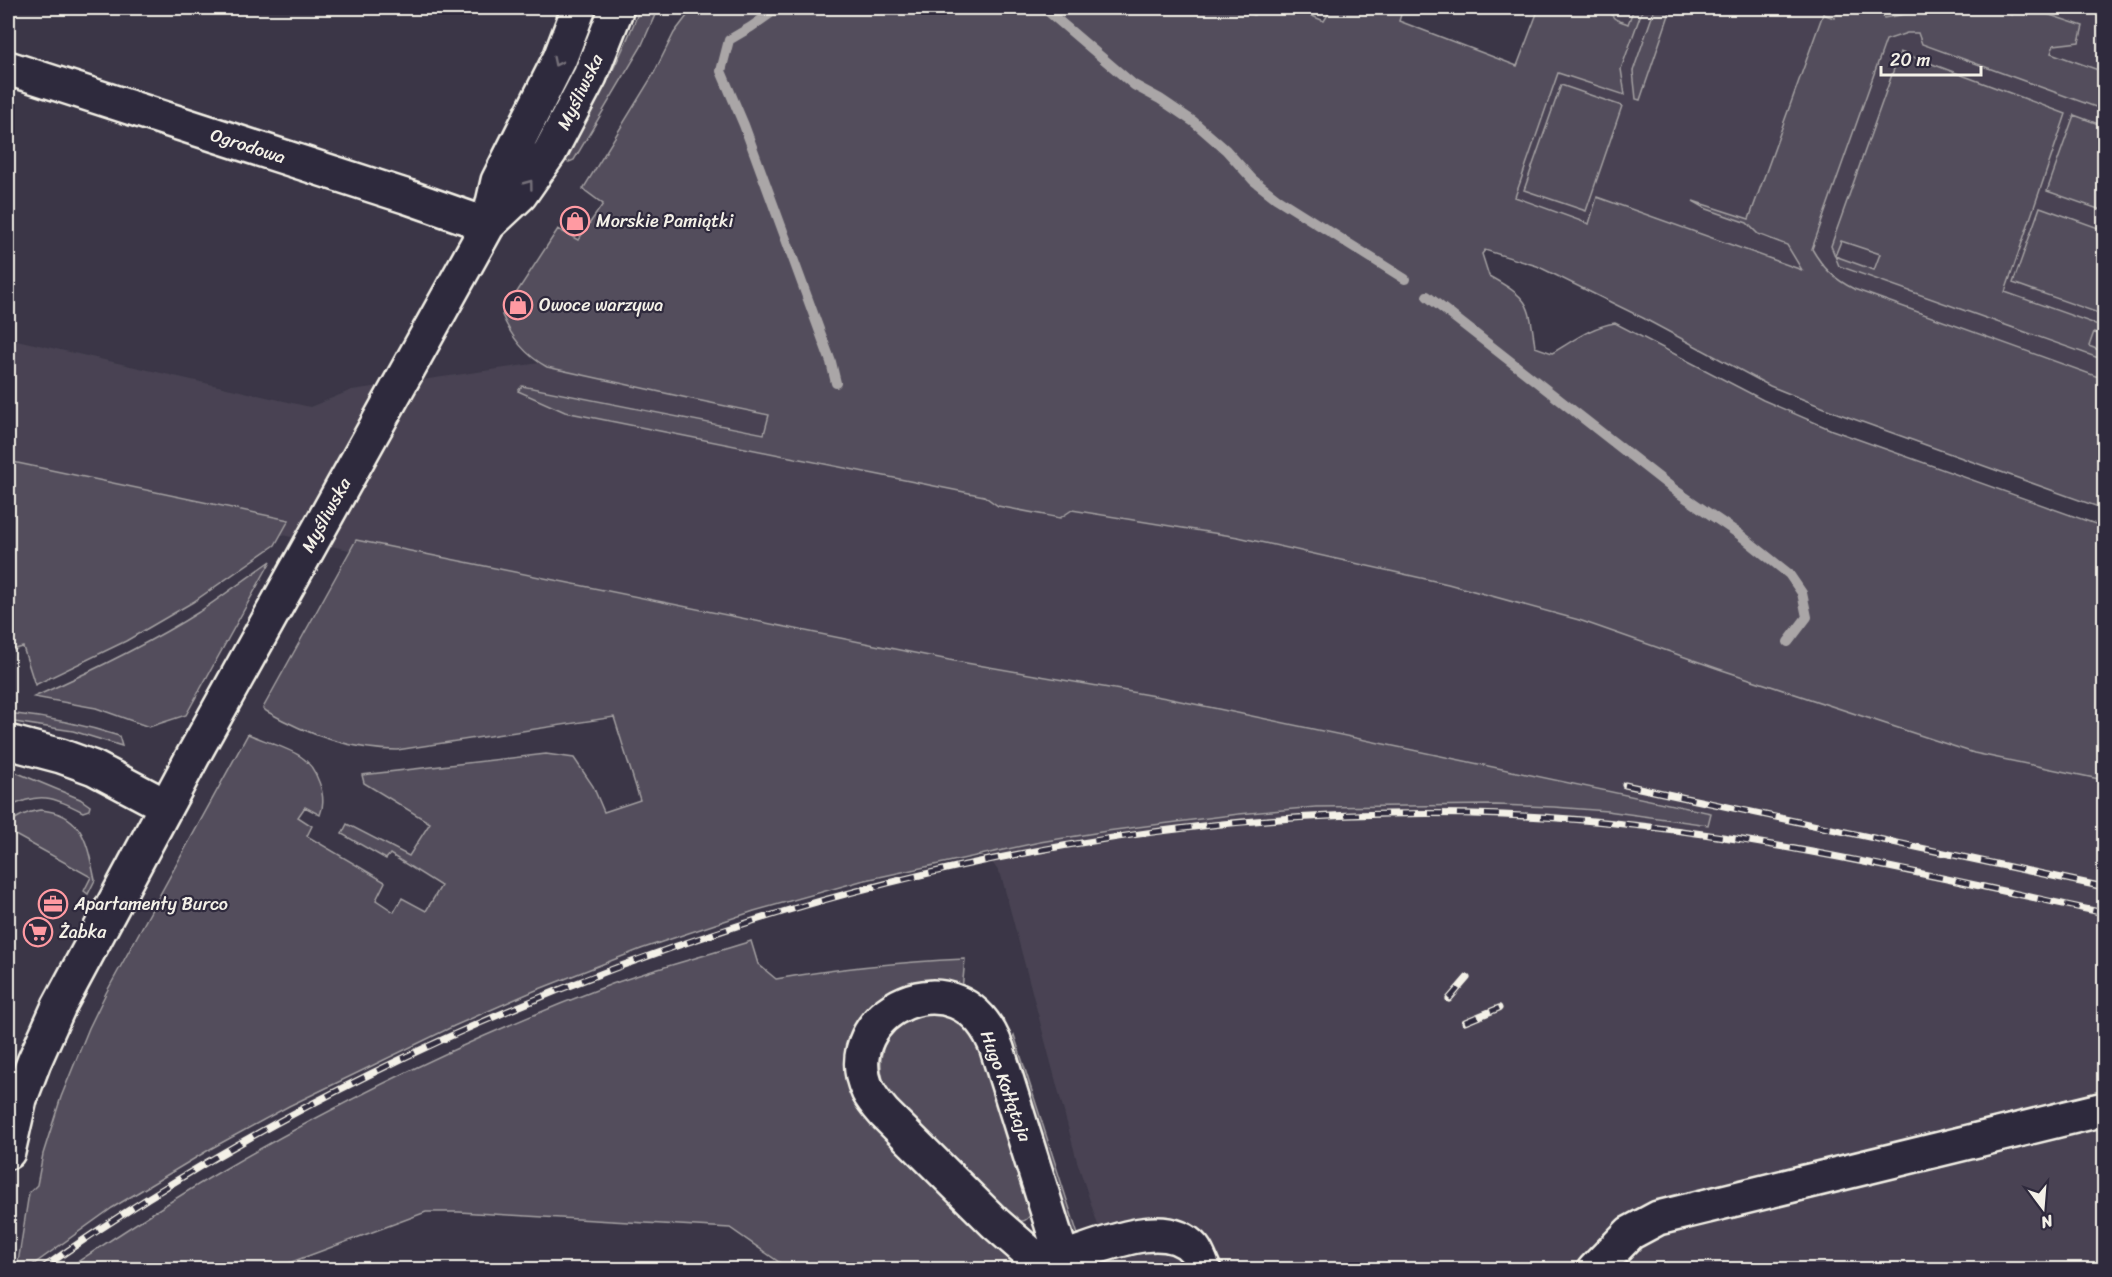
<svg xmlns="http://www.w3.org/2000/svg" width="2112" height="1277" font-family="Sriracha,sans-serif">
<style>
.built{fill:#484352}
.green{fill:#534e5c;stroke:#a4a0a2;stroke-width:1.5;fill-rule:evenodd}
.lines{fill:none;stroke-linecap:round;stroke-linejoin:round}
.stream{stroke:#aaa6a7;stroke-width:10}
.minor-casing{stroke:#f4f1e8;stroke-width:38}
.minor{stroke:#2f2a3d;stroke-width:33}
.rail-casing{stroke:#f4f1e8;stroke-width:7}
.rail{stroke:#2f2a3d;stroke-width:4.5;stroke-dasharray:14;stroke-linecap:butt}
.oneway{stroke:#747079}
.labels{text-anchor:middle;stroke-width:4.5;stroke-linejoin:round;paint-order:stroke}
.street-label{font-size:18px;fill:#f4f1e8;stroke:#2f2a3d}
.poi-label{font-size:18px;fill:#f4f1e8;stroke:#2f2a3d;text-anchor:start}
</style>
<rect width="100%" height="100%" fill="#3b3647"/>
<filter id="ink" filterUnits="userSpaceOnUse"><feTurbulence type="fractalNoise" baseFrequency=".0167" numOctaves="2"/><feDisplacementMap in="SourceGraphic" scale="12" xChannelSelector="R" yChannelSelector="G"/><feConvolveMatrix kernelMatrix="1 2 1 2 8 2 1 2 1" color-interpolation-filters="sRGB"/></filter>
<g filter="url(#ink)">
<!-- built -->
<path class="built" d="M1553,8H2104V425L1480,202Z
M573,336L2104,767V1269H1110L1112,1268L1077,1161L1001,875L968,827L371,555L8,473V338L310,407L352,390L568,359Z"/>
<!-- green -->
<path class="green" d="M640,8H658L641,47L574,160L569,162L565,161C592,110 620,61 640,8Z
M693,8H1236L1254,15L1258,8H1293L1324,21L1332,8H1403L1399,21L1517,66L1539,8H1610C1612,20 1615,19 1628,24L1634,8H1643L1621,69L1625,95L1558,73L1515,197L1589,224L1597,197L1802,270L1787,245L1758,234L1747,223L1707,209L1693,201L1749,219L1823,14L1834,18L1837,8H1879L1884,18L1906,14L1903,8H1990L2012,15L2015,8H2029L2083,26L2079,42L2054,45L2051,53L2104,72V110L1922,44L1918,33H1907L1886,40L1812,249C1823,268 1834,279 1854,289L2104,379V509L1837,413L1770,386L1643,318L1537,266L1485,250L1482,254L1489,276C1530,299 1529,302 1535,347L1552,353C1573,341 1590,327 1615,323L1763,400L1832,430L2104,527V780L1974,753L1719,669L1579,620L1448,584L1238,537L1072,510L1060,518L998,506L984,496L565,412L518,391L522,386L764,434L769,415L692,399L547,367C525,355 512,338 502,315L558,229L578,240L603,204L583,189L653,75L674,33Z
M1655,8L1671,9L1640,100L1636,99L1633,71Z
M1900,52L2066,114L2005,292L2104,327V336L2094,332L2089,346L2104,352V360L1839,266L1831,246ZM1841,241L1880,254L1874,270L1835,256Z
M1561,85L1622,106L1586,211L1524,190Z
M2074,115L2104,126V211L2047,191Z
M2040,207L2104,230V315L2013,283Z
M8,461L289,520L275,545L193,602L126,641L35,685L23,647L8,651Z
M356,540L949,660L1166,698L1711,813L1708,825L1607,811L1554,807L1496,805L1316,807L1239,814L1107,831L1040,842L861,881L754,911L641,949L534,991L454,1026L289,1106L212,1148L112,1208L27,1269H17L29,1193L37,1185L43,1154L61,1097L89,1028L106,993L248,734C262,740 288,748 300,756C317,767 328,797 320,815L305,807L298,817L312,826L307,836L385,882L376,900L394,912L402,898L426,911L441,886L390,854L386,859L342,834L347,824L409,856L430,823L364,783L362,775L546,754L574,758L593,786L604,812L640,800L614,717L397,750C351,750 306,734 266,711L263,708Z
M271,561L186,715L149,727L96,708L34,697C90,672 147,645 199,612C223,596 247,578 271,561Z
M8,713C46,717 82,724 119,736L122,746L73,731L8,721Z
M8,769L80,799L90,806L89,810L83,812C53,797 39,791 8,808Z
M40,810C84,813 87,844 95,880L88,894L84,891L91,877L8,831V825C16,816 28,812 40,810Z
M751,941L758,964L776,979C839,968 901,962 965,959L962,990L949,986L850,1056L1025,1269H789L730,1228L459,1212H426L273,1269L65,1270C117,1236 169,1201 223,1170C347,1098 478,1034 612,984C657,968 705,956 751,941Z
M944,1010L976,1033L1032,1211C1026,1227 1016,1221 1004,1215L889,1094C876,1070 878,1043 899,1024C901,1022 903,1019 906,1017C916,1012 933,1012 944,1010Z
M1014,1035L1079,1238L1069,1231L1009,1044Z"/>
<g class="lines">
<!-- stream -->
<path class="stream" d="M778,8L751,27L729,40L721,71L744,125L831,362L836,383
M1044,8L1134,85L1160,99L1194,122L1226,150L1253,180L1276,198L1405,279
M1427,296L1676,491L1739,534L1789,574L1802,593L1807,617L1788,642"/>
<!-- minor casing -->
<g class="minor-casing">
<path id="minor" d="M8,68L408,197L488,225
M488,225L520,195L550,152L590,76L617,8
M8,742L61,756L94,768L166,806
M8,1152L20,1099L34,1062L59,1006L193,756L488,225L498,181L560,58L579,8
M1063,1258C1098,1248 1165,1215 1194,1249C1198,1254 1201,1263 1204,1270
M1049,1270L995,1223L884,1113C878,1106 872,1099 868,1091C832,1014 960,947 997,1049L1066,1270
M1594,1270L1630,1233L1658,1218L2104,1109"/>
</g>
<!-- minor -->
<use href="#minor" class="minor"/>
<!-- rail casing -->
<g class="rail-casing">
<path id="rail" d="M1625,785L2104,887
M1449,999L1467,978
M1465,1022L1499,1008
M40,1270C451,980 998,795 1503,815C1707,823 1906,870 2104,913"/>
</g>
<!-- rail -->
<use href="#rail" class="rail"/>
</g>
<!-- one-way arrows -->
<defs><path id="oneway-chevron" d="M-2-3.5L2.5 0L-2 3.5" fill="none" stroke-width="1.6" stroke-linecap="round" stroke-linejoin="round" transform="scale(1.5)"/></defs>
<g class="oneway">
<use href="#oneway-chevron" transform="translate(557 62) rotate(116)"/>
<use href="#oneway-chevron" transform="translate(529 184) rotate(-53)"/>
</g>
</g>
<!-- icons -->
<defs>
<g id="shop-ring" transform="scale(1.5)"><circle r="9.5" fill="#2f2a3d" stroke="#ff9aa2" stroke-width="1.5"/><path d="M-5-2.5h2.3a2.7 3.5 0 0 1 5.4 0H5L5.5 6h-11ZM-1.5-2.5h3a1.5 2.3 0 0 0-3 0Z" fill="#ff9aa2"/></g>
<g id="office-ring" transform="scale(1.5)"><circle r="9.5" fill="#2f2a3d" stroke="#ff9aa2" stroke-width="1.5"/><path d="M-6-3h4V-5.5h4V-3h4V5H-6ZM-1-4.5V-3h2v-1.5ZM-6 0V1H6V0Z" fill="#ff9aa2"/></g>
<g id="supermarket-ring" transform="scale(1.5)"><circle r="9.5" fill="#2f2a3d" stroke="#ff9aa2" stroke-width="1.5"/><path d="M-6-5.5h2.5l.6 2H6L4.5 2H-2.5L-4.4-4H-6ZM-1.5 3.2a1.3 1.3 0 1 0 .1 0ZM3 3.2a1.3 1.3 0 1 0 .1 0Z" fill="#ff9aa2"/></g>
</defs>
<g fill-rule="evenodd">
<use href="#shop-ring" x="575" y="221"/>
<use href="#shop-ring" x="518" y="305"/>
<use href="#office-ring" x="53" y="904"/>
<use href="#supermarket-ring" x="38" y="932"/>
</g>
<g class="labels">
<!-- street labels -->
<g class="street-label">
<text transform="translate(580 92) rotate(-64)" y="6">Myśliwska</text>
<text transform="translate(248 146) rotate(18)" y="6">Ogrodowa</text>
<text transform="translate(326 515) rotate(-61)" y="6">Myśliwska</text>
<text transform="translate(1006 1086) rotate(70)" y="6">Hugo Kołłątaja</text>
</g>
<!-- poi labels -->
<g class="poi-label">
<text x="596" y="227">Morskie Pamiątki</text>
<text x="539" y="311">Owoce warzywa</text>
<text x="74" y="910">Apartamenty Burco</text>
<text x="59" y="938">Żabka</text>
</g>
</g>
<!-- margin -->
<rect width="2112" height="1277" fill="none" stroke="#2f2a3d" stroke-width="30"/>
<rect x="15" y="15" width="2082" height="1247" fill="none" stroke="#f4f1e8" stroke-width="2" filter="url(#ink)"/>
<!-- north arrow -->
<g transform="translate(2043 1208) rotate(164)" stroke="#2f2a3d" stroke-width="4.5" paint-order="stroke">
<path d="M0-4.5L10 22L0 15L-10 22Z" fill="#f4f1e8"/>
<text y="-9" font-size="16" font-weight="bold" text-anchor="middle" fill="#f4f1e8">N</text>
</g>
<!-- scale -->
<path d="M1881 66v9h100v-9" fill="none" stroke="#f4f1e8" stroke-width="3"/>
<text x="1890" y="66" font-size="18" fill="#f4f1e8" stroke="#2f2a3d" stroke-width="4.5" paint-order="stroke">20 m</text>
</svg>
